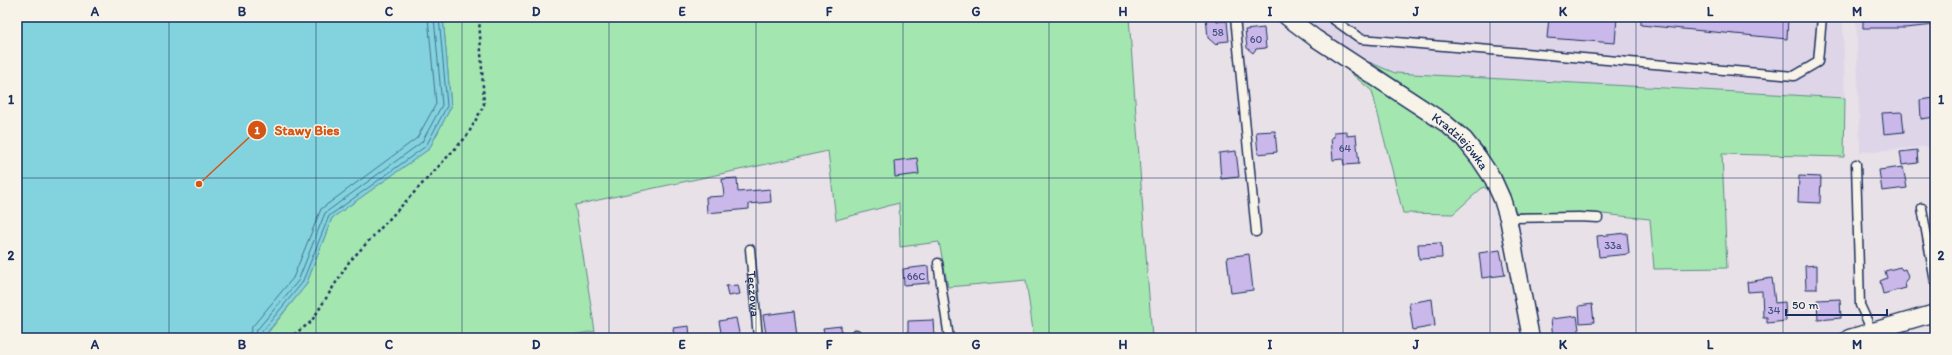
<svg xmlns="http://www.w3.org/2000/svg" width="1952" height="355" font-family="Itim,sans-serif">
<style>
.built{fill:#dfd5e8}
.green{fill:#a4e6b0;stroke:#608a87}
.water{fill:#83d3de;stroke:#5991ab}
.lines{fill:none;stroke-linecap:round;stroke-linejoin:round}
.shore{stroke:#457191;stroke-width:1}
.building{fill:#c9b8e9;stroke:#1b2f5e}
.lane-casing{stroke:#1b2f5e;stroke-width:11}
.street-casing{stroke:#1b2f5e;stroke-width:19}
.path{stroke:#1b2f5e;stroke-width:2.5;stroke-dasharray:3 3;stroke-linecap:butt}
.lane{stroke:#f7f3e8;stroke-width:8}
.street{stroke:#f7f3e8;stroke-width:16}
.grid{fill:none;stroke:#1b2f5e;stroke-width:1;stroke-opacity:0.55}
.labels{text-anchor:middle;stroke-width:3;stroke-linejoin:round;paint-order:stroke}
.number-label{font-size:11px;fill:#465181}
.street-label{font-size:13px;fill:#1b2f5e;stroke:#f7f3e8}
.leader{fill:none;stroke:#d45514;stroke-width:1.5}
.callout-dot{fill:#d45514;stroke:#f7f3e8;stroke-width:1.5}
.mark-label{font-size:12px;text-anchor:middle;font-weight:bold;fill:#fff}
.callout-label{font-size:14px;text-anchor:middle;font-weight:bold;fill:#d45514;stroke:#f7f3e8;stroke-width:3;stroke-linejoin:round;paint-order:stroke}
.neatline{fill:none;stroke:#1b2f5e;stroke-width:1.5}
.grid-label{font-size:13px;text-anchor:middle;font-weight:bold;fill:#1b2f5e}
</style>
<rect width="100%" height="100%" fill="#e9e1e8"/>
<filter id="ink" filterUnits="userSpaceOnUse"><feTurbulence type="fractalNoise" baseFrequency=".025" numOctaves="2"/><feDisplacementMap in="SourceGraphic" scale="8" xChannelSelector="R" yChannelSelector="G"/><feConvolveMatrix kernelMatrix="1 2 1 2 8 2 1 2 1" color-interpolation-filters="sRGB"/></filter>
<g filter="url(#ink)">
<!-- built -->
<path class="built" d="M1301,17H1843L1845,98L1395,73L1369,62L1315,29Z
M1856,17H1935V146L1860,152Z"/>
<!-- green -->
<path class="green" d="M443,17H1129L1152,338H1034L1026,280L948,287L939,242L900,247L899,203L836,220L828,151L575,205L595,331L555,338H260L266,335L306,285L332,218L429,149L451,107Z
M1369,62L1395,73L1845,98L1844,157L1722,154L1727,268L1654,269L1650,219L1593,213H1517L1481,145L1435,106Z
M1347,70L1427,116L1469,152L1493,191L1483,187L1453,214L1403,213L1372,91Z"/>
<!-- water -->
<path class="water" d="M17,17H443L451,107L429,149L332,218L306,285L265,335L260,338H17Z"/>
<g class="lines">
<!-- shore -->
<path class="shore" d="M248,338L252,327L293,278L321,209L417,138L436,104L428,17
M254,338L256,331L298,281L325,213L422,142L442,105L434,17
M259,338L260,334L302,283L329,216L426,146L447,106L439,17"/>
</g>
<!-- building -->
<path class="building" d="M1206,17H1214L1217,21H1227L1229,41L1219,42L1216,45L1208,38Z
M1549,17H1617L1615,43L1547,38Z
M1641,17H1788L1787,39L1641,25Z
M1863,17H1935V25L1905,28H1863Z
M1264,28L1266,48L1256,49L1253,53L1247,48L1245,30Z
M1935,98V117L1921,119L1920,100Z
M1902,112L1904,132L1884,134L1882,113Z
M1275,131L1277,152L1258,154L1256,132Z
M1347,131V136L1356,135L1359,164L1344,165L1343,159L1333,160L1331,138L1334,137V132Z
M1917,150L1918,163L1902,165L1900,152Z
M1236,151L1239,177L1221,179L1219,153Z
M917,158L919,174L895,177L894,161Z
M1903,167L1907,188L1882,191L1879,170Z
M1799,176L1821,177L1820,203L1798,202Z
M737,178L738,192L770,189L771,202L749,204V209L707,213L706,197L724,196L722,179Z
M1627,233L1629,254L1599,257L1597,236Z
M1441,243L1442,258L1419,259L1418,244Z
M1500,250L1505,275L1482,278L1479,253Z
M1249,254L1253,290L1231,293L1227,257Z
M1817,265V289H1806L1805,266Z
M928,266L929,283L904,285L903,269Z
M1900,267L1902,270L1905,269L1908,277L1905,283L1906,288L1883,294L1880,281L1887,278L1885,271Z
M1772,278L1775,303L1785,302L1786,321L1767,323V317H1763L1762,291L1748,292L1747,282Z
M738,285L740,294L728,296L726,286Z
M1432,299L1435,326L1413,330L1409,303Z
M1840,299L1841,318L1818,320L1817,300Z
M1592,304L1594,322L1580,323L1579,306Z
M794,311L797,338H772L771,333L766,334L763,315Z
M1577,316L1579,329L1577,330L1578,336L1553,338L1551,319Z
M736,318L740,338H722L719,321Z
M933,320L934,335L908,337V321Z
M689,326L690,338H674L673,328Z
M841,326L842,338H825L823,328Z"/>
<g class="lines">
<!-- lane casing -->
<g class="lane-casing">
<g id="lane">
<path d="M1235,17L1256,232"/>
<path d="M1330,17L1361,39L1794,76L1818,62L1822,17"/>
<path d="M1856,164L1860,305L1872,331"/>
<path d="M1922,208L1935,282"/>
<path d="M1508,218L1579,217L1598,218"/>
<path id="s1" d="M750,249L758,338"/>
<path d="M938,263L949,338"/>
<path d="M856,334V338"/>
</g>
</g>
<!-- street casing -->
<g class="street-casing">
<g id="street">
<path id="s2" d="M1287,17L1315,38L1445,123L1464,139L1479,158L1493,179L1502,199L1508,218L1531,338"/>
<path d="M1849,338L1935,313"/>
</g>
</g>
<!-- path -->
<path class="path" d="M289,338L311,322L349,262L467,136L484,105L479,17"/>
<!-- lane -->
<use href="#lane" class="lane"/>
<!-- street -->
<use href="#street" class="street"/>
</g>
</g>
<!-- grid -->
<path class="grid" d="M169,17V338M316,17V338M462,17V338M609,17V338M756,17V338M903,17V338M1049,17V338M1196,17V338M1343,17V338M1490,17V338M1636,17V338M1783,17V338M17,178H1935"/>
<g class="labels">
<!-- number labels -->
<g class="number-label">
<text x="1218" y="36">58</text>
<text x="1256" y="43">60</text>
<text x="1345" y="152">64</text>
<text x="1613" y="249">33a</text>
<text x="916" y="280">66C</text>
<text x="1774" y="314">34</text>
</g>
<!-- street labels -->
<g class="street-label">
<text dy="5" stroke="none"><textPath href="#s2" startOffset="214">Kradziejówka</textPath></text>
<text dy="5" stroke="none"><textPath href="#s1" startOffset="45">Tęczowa</textPath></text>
</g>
</g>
<!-- callouts -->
<path class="leader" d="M199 184L257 130"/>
<g class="callout-dot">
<circle cx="199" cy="184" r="4"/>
<circle cx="257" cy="130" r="10"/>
</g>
<g class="mark-label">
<text x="257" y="134">1</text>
</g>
<g class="callout-label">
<text x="307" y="135">Stawy Bies</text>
</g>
<!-- margin -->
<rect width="1952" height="355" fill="none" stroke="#f7f3e8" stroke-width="44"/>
<!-- scale -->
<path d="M1786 309v6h101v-6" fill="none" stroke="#1b2f5e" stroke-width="2"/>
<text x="1792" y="309" font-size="12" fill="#1b2f5e" stroke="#f7f3e8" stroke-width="3" paint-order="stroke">50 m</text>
<rect x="22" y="22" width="1908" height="311" class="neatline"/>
<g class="grid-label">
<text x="95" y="16">A</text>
<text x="242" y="16">B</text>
<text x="389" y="16">C</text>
<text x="536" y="16">D</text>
<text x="682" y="16">E</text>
<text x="829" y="16">F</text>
<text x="976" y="16">G</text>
<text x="1123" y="16">H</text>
<text x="1270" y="16">I</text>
<text x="1416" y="16">J</text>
<text x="1563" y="16">K</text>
<text x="1710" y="16">L</text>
<text x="1857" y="16">M</text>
<text x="11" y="104">1</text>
<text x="1941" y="104">1</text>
<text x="11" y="260">2</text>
<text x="1941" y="260">2</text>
<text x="95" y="349">A</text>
<text x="242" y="349">B</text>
<text x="389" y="349">C</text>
<text x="536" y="349">D</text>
<text x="682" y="349">E</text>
<text x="829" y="349">F</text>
<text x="976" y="349">G</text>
<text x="1123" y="349">H</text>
<text x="1270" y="349">I</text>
<text x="1416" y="349">J</text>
<text x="1563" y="349">K</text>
<text x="1710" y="349">L</text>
<text x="1857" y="349">M</text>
</g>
</svg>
